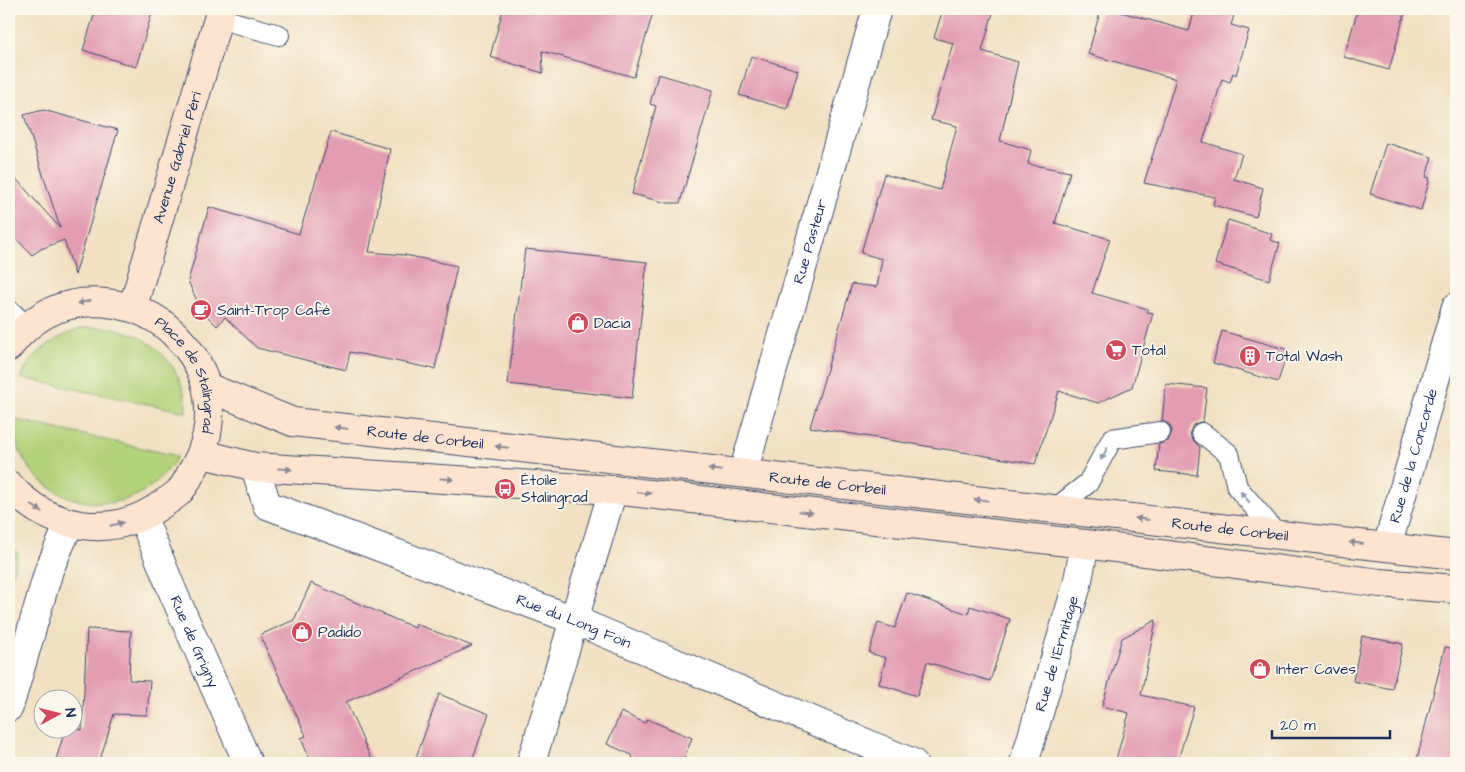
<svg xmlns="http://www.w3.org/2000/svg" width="1465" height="772" font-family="'Architects Daughter',sans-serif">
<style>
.green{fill:#b2d279;stroke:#66806c}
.building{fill:#e39db3}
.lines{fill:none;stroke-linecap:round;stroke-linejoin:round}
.lane-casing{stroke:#3b4a6d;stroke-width:22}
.street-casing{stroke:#3b4a6d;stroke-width:30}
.secondary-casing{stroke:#3b4a6d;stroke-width:30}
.lane{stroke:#fff;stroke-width:20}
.street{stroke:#fff;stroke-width:28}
.secondary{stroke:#fde4d0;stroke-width:28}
.oneway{fill:#8c8a97}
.oneway2{fill:#8d97ae}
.labels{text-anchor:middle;stroke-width:4;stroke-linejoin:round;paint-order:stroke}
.street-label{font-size:15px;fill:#1b2f5e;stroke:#fbf7ec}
.poi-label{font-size:15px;fill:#1b2f5e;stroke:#fbf7ec;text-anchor:start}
</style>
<rect width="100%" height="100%" fill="#fbf7ec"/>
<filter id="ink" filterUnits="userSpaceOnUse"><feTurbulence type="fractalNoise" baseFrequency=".02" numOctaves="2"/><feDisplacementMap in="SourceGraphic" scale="10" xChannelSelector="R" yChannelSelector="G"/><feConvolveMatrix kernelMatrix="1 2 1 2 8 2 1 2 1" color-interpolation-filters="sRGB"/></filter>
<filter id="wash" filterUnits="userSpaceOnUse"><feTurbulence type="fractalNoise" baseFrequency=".0096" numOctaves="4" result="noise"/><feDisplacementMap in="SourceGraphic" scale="20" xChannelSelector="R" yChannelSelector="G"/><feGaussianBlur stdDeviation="1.12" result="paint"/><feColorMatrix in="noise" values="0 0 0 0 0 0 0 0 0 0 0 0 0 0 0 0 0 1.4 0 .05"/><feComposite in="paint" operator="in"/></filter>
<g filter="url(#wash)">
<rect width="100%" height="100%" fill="#f1e0c1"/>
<!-- green -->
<path class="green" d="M115,328C125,332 139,335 148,342C171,358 187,384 186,412L21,378C30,354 55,337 80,329C90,326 104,329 115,328Z
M13,419L177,456C174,465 168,470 161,477C110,532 13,494 13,419Z
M9,543L18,554L9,587Z"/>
<g id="blocks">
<!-- building -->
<path class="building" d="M96,9H153L136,67L83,50Z
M503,9H654L634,77L542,51L543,73L490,57Z
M943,9H994L982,51L1018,62L1000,141L1031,150L1028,164L1070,172L1055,223L1110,239L1092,293L1148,309L1147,312L1153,313L1132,387L1098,403L1059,391L1035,464L810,427L852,284L877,287L882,259L861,253L884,174L940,190L957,126L931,120L953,43L934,38Z
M1101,9H1110L1189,31L1195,9H1236L1231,25L1249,30L1236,75L1233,73L1230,82L1222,79L1203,142L1242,154L1234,179L1263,188L1256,217L1213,205L1215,197L1144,183L1176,79L1088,54Z
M1358,9H1406L1389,70L1344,57Z
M751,56L798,70L787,109L739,95Z
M658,74L713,90L680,203H667L632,194L656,106L650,104Z
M43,110L118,130L75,275L64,240L41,249L32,255L9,231V171L60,228L24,115Z
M331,132L390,149L369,252L405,255L457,266L435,369L350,352L346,370L257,348L225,317L217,326L201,310L188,281L209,207L299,234Z
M1386,143L1432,157L1426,177L1430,178L1421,210L1370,194Z
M1228,220L1272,234L1270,240L1280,243L1269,280L1215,264Z
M525,249L647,262L632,398L508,384Z
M1222,331L1288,350L1278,382L1213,363Z
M1166,384L1207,388L1203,421L1193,425L1190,432L1191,438L1200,447L1197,475L1156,471L1159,444L1168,441L1172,431L1169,424L1162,421Z
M311,583L415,628L416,624L472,646L346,702L373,763H311L301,738L306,736L260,635L294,620Z
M907,593L968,614L970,606L1010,619L990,681L927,662L917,696L879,684L886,658L869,653L878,623L895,628Z
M1156,620L1141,695L1194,707L1177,763H1115L1129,713L1102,706L1122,638Z
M87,629L131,631L129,680L150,681L147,715L114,714L99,763H55L65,730H72V727L82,730Z
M1362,636L1403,644L1392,689L1353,681Z
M1445,647L1456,649V763H1416Z
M439,694L489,714L471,763H414Z
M621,712L645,723L647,719L692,738L682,763H644L633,759L632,755L607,744Z"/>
</g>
</g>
<g filter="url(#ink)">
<use href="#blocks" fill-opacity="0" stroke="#3b4a6d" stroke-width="1"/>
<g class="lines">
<!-- lane casing -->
<g class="lane-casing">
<path id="lane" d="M218,18L279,35
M1202,433L1229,454L1237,487L1277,534
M1055,509L1088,483L1112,439L1160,432"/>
</g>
<!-- street casing -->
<g class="street-casing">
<g id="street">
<path d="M9,315L22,329"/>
<path id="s1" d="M255,467L267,505L574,620L913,763"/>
<path id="s2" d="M743,473L877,9"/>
<path id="s3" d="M143,518L172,590L248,763"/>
<path id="s4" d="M1387,547L1456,307"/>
<path d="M9,707L49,570L69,524"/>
<path d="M531,763L613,490"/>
<path id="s5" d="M1024,763L1077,585L1085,544"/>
</g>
</g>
<!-- secondary casing -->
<g class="secondary-casing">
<g id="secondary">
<path id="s6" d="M133,306L221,9"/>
<path id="s7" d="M9,347C35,312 70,297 114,304C141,308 163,320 181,341C216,378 217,431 191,473C188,479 184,487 179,492C174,497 167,501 161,505C111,540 49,530 9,485"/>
<path id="s8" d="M207,387L293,422L1456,555"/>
<path d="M203,454L255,467L613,490L1085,544L1380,583L1456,589"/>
</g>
</g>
<!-- lane -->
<use href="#lane" class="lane"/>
<!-- street -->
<use href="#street" class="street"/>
<!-- secondary -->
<use href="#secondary" class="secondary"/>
</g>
<!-- one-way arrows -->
<defs><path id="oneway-solid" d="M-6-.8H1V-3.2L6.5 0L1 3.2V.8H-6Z" transform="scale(1.25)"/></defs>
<g class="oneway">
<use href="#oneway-solid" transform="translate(84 302) rotate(169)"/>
<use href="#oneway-solid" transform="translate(341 428) rotate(-173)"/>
<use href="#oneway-solid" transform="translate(502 447) rotate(-173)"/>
<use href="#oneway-solid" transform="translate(285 469) rotate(4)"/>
<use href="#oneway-solid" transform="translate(715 470) rotate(-174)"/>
<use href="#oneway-solid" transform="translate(447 479) rotate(4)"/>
<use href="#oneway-solid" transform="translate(644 493) rotate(6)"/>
<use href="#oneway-solid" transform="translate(981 500) rotate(-174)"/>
<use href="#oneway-solid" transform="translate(36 508) rotate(33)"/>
<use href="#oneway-solid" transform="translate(806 512) rotate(6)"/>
<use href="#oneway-solid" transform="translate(1142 519) rotate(-173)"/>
<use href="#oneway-solid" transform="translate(117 524) rotate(-14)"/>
<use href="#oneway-solid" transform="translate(1356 543) rotate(-173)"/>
</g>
<g class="oneway2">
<use href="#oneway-solid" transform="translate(1104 454) rotate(119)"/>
<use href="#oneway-solid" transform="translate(1245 497) rotate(-130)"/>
</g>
</g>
<!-- icons -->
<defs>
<g id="cafe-disc" transform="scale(1.125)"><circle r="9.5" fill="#d1495b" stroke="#fbf7ec"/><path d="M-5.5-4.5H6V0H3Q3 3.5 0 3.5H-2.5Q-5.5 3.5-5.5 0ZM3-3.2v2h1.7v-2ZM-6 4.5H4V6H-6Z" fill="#fff"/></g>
<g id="shop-disc" transform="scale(1.125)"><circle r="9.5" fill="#d1495b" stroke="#fbf7ec"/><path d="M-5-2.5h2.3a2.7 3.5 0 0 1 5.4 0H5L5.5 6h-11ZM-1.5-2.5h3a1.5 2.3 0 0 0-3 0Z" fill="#fff"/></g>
<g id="supermarket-disc" transform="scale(1.125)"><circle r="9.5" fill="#d1495b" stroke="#fbf7ec"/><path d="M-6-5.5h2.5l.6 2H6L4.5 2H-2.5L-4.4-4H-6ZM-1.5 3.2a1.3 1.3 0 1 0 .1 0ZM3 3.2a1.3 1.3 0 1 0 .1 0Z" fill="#fff"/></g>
<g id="building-disc" transform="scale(1.125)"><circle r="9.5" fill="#d1495b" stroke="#fbf7ec"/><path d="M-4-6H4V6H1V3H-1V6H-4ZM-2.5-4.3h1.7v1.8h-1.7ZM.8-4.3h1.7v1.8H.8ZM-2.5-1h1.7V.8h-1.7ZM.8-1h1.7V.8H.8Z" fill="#fff"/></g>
<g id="bus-disc" transform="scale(1.125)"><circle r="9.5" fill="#d1495b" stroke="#fbf7ec"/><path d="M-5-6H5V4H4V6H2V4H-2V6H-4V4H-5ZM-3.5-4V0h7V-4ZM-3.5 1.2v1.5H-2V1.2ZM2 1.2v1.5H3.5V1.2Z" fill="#fff"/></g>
</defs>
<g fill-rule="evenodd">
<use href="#cafe-disc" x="201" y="310"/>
<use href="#shop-disc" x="578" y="323"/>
<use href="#supermarket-disc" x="1116" y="350"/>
<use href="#building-disc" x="1250" y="356"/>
<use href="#bus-disc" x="505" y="489"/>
<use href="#shop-disc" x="302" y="632"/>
<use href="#shop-disc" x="1260" y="669"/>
</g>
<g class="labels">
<!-- street labels -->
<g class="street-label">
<text dy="5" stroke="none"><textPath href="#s6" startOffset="155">Avenue Gabriel Péri</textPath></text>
<text dy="5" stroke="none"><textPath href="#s2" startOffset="241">Rue Pasteur</textPath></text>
<text dy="5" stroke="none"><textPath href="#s7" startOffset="232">Place de Stalingrad</textPath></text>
<text dy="5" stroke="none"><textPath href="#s8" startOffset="226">Route de Corbeil</textPath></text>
<text dy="5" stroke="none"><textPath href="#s4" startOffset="95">Rue de la Concorde</textPath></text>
<text dy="5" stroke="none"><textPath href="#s8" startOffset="631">Route de Corbeil</textPath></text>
<text dy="5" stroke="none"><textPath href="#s8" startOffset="1036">Route de Corbeil</textPath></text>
<text dy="5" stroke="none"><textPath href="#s1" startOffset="368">Rue du Long Foin</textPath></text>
<text dy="5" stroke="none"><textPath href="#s3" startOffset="134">Rue de Grigny</textPath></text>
<text dy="5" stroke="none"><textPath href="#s5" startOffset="114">Rue de l'Ermitage</textPath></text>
</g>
<!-- poi labels -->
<g class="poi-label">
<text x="217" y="315">Saint-Trop Café</text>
<text x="594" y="328">Dacia</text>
<text x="1132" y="355">Total</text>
<text x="1266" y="361">Total Wash</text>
<text x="521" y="485">Étoile<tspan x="521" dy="17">Stalingrad</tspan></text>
<text x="318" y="637">Padido</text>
<text x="1276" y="674">Inter Caves</text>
</g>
</g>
<!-- margin -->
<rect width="1465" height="772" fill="none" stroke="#fbf7ec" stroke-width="30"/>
<!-- north arrow -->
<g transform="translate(58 714) rotate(83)"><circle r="24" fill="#fbf7ec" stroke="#a1a7b3"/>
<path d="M0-4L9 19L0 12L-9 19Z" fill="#d1495b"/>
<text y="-8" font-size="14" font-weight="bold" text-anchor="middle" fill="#1b2f5e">N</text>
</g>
<!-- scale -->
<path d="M1272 730v8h118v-8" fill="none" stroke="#1b2f5e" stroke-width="2.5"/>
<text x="1280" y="730" font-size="15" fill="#1b2f5e" stroke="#fbf7ec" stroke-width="4" paint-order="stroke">20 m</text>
</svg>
